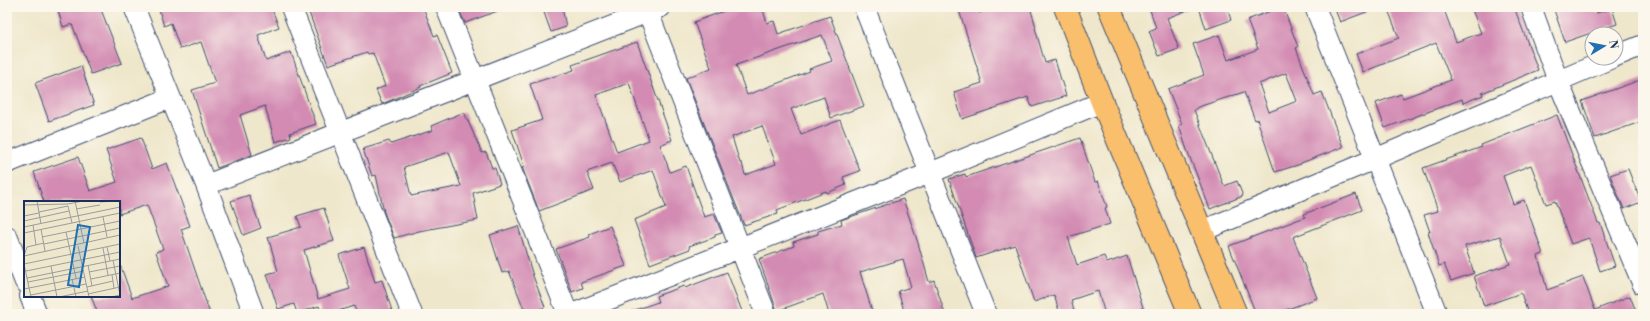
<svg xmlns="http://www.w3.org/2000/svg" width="1650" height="321" font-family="'Libre Bodoni',serif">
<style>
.building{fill:#d38bb3;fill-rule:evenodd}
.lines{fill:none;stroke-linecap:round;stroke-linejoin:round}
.minor-casing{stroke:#3b4b6e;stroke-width:22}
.major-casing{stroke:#3b4b6e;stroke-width:24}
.minor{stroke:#fff;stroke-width:20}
.major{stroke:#f9bf6d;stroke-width:22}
.inset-road{fill:none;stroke:#9a9d9f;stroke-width:1}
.view{fill:#1f6fb2;fill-opacity:0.15;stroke:#1f6fb2;stroke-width:2}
.inset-edge{fill:none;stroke:#1b2f5e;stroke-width:2}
</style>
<rect width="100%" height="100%" fill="#fbf7ec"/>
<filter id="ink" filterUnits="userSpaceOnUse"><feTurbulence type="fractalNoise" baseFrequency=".025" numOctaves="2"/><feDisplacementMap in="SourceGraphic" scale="8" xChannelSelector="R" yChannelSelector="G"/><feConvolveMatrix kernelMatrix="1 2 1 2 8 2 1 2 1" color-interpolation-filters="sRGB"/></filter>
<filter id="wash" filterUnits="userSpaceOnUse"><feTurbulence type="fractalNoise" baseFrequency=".012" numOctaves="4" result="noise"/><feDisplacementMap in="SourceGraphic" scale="16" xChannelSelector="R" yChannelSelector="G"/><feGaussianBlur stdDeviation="0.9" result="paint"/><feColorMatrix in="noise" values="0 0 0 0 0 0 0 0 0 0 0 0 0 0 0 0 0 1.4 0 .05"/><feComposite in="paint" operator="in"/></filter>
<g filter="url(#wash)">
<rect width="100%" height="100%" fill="#efe7cb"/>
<g id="blocks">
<!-- building -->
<path class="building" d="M57,7H100L122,63L91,74L72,24L63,27Z
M158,7H271L279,27L258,35L266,61L291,52L316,124L290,133L291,137L275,142L265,106L240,115L252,155L217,168L192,90L215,83L201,42L180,49L171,23L164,26Z
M307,7H423L434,36L437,35L452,73L420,86L421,87L382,104L376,90L385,86L373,53L368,54L367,52L328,65Z
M458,7H502L503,9L465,23Z
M542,7H562L566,27L551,32Z
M735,7H757L759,11L763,10L767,23L774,21L778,34L830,16L864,106L831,118L824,97L791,109L801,135L840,120L860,171L843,177L846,185L827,193L826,191L777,210L778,214L744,225L686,78L711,68L694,22ZM822,35L832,61L809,69L810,71L747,95L736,65ZM762,126L776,164L745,175L742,163H740L732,137Z
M958,7H977L979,13L997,7H1030L1036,27L1035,28L1045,63L1055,60L1066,96L1032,107L1028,97L962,119L954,92L982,83Z
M1149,7H1192L1193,8L1167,18L1179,49L1159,56L1149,31L1156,28Z
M1199,7H1227L1231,20L1206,29Z
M1281,7H1283L1298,47L1296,48L1314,95L1322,92L1343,147L1301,163V164L1275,172L1257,119L1255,120L1244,92L1198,107L1194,110L1224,186L1237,181L1243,196L1210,209L1187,150L1179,126L1182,124L1168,89L1204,75L1193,44L1219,35L1228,60L1258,49L1247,20ZM1286,73L1297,101L1269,112L1259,84Z
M1334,7H1377V8L1340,22Z
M1387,7H1443L1456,42L1481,33L1471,7H1514L1538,70L1482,93L1483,95L1463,103L1462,99L1385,128L1376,103L1401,94L1403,98L1451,80L1436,43L1363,72L1356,54L1399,38Z
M1553,7H1594L1597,13L1612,8L1617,24L1565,42Z
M637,42L672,140L660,145L670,172L686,166L704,217L714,214L722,233L715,235V237L689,246L690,249L650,264L634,220L666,207L653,170L620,182L612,163L587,172L594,190L539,211L522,167L524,166L512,130L542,120L530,84L574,70L572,65ZM629,83L649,140L617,152L596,95Z
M81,66L94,105L49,121L35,83Z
M1643,79V121L1595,138L1582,101Z
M464,112L482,153L486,152L492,168H495L500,184L473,193L478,220L419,231L394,238L384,212L376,175L372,176L363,149L389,141L391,144L433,130L431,126ZM449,152L461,186L411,196L404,167Z
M1557,115L1598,223H1600L1615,266L1600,271L1589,238L1571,244L1555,201L1546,204L1531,165L1503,176L1513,204L1524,200L1543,254L1538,256L1547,290L1583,277L1595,310L1630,296L1637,314H1528L1521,293L1484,306L1474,276L1510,264L1500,236L1465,246L1474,273L1451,281L1444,264L1439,266L1428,232H1430L1424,215L1438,211L1423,168L1482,147L1481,145Z
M141,138L152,169L167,163L190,226L181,229L210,314H98L91,296H119V267H121L132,298L168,286L156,252L163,249L147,205L119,214V202H44L34,172L78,157L90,191L117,182L106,150Z
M1080,138L1095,182L1098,181L1107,207L1105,208L1110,224L1068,237L1077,265L1104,256L1107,263L1127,256L1145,314H1105L1098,291L1071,300L1075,314H1060L1054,295L1034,302L1015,245L976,258L949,179L965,174L966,177Z
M1628,169L1641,202L1624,209L1610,175Z
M1356,194L1362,210L1293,237L1317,298L1275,314H1256L1229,246L1305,217L1304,214Z
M249,195L261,228L243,235L231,201Z
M903,199L918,243L929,282L934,280L945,314H905L898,291L911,287L903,259L860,272L873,314H829L823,294L777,311L759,259L794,246L793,242L818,234V231L842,224L841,220Z
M324,208L334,241L304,250L318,299L350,289L339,255L364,247L375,282L382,280L393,314H357L354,306L328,314H321L319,306L297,313L294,304L278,309L267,274L278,271L268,237L301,227L297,216Z
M518,226L533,276L545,307L528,314H526L509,271L502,273L490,235Z
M610,226L626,266L581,282L583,288L572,292L556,249L590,237L589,234Z
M727,272L743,314H629V312L658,302L656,296L684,286L685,288Z"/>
</g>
</g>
<g filter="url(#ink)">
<use href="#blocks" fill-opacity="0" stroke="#3b4b6e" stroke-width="1"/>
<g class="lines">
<!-- minor casing -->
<g class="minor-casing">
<path id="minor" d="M134,7L206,185L254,314
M291,7L412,314
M446,7L568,314
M646,7L766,314
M864,7L986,314
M1315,7L1437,314
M1531,7L1558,81L1643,285
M1616,56L1643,45
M7,163L170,98
M206,185L661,7
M1202,231L1375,159L1612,58
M7,236L25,282
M30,296L37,314
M572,314L930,173L1102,102"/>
</g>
<!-- major casing -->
<g class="major-casing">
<path id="major" d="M1065,7L1102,102L1190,314
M1109,7L1236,314"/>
</g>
<!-- minor -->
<use href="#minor" class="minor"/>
<!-- major -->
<use href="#major" class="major"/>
</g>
</g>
<!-- overview -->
<g transform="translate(24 201)">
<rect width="96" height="96" fill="#efe7cb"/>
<path class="inset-road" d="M13,0L17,23M51,0L60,42M76,1L92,0M0,4L44,3L59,0M44,5L48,22M52,8L76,4M15,11L44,5M0,15L15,12M79,16L83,36M0,20L45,10M9,24L12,44M0,26L96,6M17,28L21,50M42,31L52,77M0,32L96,12M18,36L96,20M20,43L96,27M54,45L65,96M83,46L86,60M79,47L84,74M0,55L3,46L20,42M0,55L96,34M0,63L96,43M0,63L7,96M64,64L68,85M27,65L33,96M2,70L96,51M65,71L96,65M88,74L90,87M3,77L96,58M48,78L52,96M67,78L96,72M4,81L60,70M63,86L89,80M0,88L61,76M64,93L96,86M7,94L62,83M35,96L64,90M87,96L96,94L89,59"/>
<path class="view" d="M54,24L66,26L55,86L44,84Z"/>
<rect width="96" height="96" class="inset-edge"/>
</g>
<!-- margin -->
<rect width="1650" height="321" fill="none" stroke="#fbf7ec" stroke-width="24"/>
<!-- north arrow -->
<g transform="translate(1604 46) rotate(80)"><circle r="19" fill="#fbf7ec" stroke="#a1a7b3"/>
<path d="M0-3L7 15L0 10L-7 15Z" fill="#1f6fb2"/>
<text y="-6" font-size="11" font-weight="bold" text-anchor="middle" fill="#1b2f5e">N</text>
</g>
</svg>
